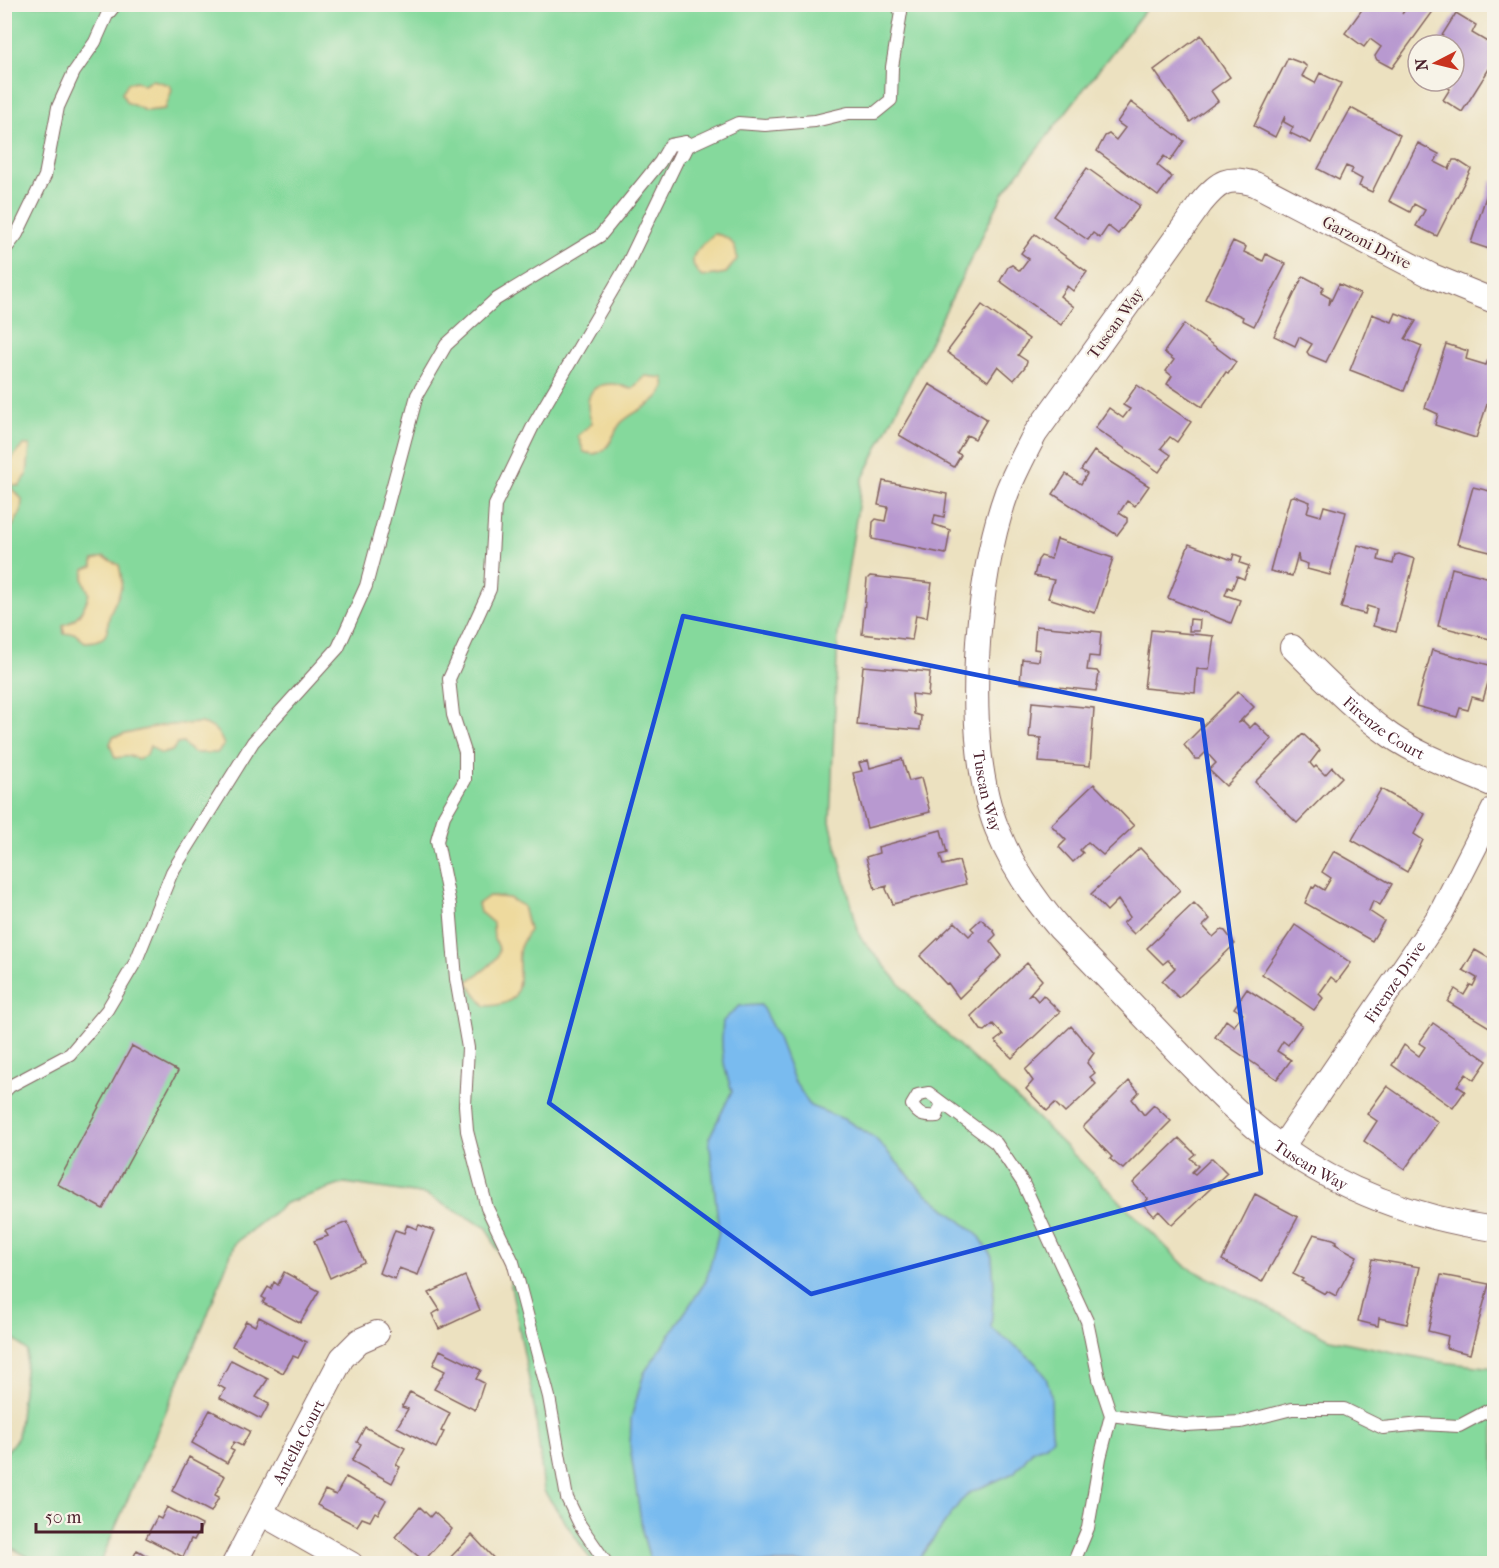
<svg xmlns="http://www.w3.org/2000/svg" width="1499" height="1568" font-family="'IM FELL French Canon',serif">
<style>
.green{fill:#85d99c;stroke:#687c64;stroke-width:1.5}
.sand{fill:#eeda9e;stroke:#9c7c64;stroke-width:1.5}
.water{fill:#79bbef;stroke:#626d8d;stroke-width:1.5}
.building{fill:#b899d0}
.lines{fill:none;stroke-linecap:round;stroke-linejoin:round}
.lane-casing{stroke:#83635f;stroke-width:14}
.street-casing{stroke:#83635f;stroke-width:26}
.lane{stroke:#fff;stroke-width:12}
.street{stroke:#fff;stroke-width:24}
.marked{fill:none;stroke:#1d4ed8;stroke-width:4.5;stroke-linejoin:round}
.labels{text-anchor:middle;stroke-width:4.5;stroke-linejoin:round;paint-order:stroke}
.street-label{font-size:16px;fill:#4a1f2b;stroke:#f7f3e8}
</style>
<rect width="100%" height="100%" fill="#f7f3e8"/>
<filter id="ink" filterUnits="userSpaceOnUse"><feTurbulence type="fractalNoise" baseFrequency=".0167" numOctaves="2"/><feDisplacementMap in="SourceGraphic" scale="12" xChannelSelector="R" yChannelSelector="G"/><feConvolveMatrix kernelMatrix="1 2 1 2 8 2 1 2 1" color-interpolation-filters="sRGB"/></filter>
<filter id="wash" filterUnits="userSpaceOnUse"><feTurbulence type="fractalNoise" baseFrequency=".008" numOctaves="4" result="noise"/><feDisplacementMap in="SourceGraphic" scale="24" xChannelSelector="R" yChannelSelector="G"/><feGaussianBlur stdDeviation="1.35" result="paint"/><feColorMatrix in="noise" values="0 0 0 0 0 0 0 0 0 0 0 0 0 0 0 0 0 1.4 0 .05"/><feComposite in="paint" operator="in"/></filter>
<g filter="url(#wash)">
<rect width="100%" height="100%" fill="#ece1c0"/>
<!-- green -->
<path class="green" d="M5,5H1149L1004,192L862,480L838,635L830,822L860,937L929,1018L1030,1111L1185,1266L1330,1339L1441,1362L1494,1368V1563H593L544,1491L535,1411L509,1275L487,1228L427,1195L345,1183L286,1203L235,1243L205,1321L100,1563H39L5,1544V1454L18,1437L27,1351L4,1329Z"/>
<!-- sand -->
<path class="sand" d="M152,80L170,85L172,90L165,109L146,111L126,102L122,93L128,83L136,81L144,85Z
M714,234C730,236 736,244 737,259L726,273L702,277C682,258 699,248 714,234Z
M645,376L663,378L665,387C656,406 635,409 621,423C613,432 613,444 602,451C595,455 592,454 584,452L578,436L592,423C584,402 587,383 613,384C620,384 625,388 632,389Z
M24,445H30L27,475L19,486L12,485C3,467 11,457 24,445Z
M10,487L22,499L21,512L5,539V488Z
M104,557L119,565C125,589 120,591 111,611C104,628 115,641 85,642L74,633L64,634L63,625C77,622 86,606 89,593L83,580L85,569L93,566V560Z
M200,723C214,726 219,732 224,745L217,753H193L183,743L177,744L172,751L161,754L150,746L147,755L138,759L131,756L115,758L110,744L113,737L159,726Z
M489,896L509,898L523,906L529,930C526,937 519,945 519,952C518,985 526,1005 485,1006L467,982C478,974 511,956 494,940L493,923L480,912L478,904Z"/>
<!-- water -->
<path class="water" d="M761,1005L778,1038L794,1080L810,1106L846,1120L875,1138L920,1188L980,1237L992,1257L994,1285L991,1328C1014,1347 1048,1362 1051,1396C1052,1410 1050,1424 1053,1438L1046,1445L1033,1450L1014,1473L971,1492L960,1502L916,1563H651L643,1535L630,1447L631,1418L644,1373L706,1281L719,1231L709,1138L732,1091C723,1066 720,1048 723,1021L739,1006Z"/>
<g id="blocks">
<!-- building -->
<path class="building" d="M1366,4H1407L1402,14L1409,4L1437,6L1392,68L1377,60L1375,56L1381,47L1370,39L1364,47L1345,33Z
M1456,13L1476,25L1472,33L1489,43L1492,39L1494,41V61L1462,112L1443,100L1450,89L1437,81H1454V45H1436Z
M1201,35L1230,77L1211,91L1218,101L1190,122L1154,70Z
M1288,58L1304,64L1307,67L1302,76L1315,83L1320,73L1341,83L1311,143L1290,133L1293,127L1284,122L1285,116L1275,137L1254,126Z
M1131,102L1184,141L1170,161L1164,156L1157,165L1172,177L1158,196L1097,151L1105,136L1109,134L1116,140L1125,128L1117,122Z
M1351,108L1400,135L1372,192L1359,186L1362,179L1351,173L1353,169L1346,166L1339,180L1318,169Z
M1418,143L1439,154L1435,162L1449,169L1453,160H1457L1471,169L1437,236L1416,226L1425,210L1414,204L1410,212L1389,201Z
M1087,168L1140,206L1118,234L1108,226L1100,238L1093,233L1088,240L1053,216Z
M1491,181L1494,182L1492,250L1471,243Z
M1035,234L1087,272L1073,291L1067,286L1060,296L1074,307L1061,325L1000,281L1008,267L1012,265L1020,271L1029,259L1021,253Z
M1233,241L1246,247L1244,252L1263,261L1266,254L1286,264L1254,326L1242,320L1243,317L1205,299Z
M1303,276L1324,287L1321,293L1330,298L1329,305L1339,284L1360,294L1326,362L1309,355L1307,352L1312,344L1299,337L1295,346L1274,336Z
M982,305L1029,339L1018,355L1027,361L1025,367L1014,380L998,366L988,381L947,352Z
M1396,313L1416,321L1405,339L1422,346L1404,391L1350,370L1372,314L1392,322Z
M1184,324L1236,362L1228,374L1226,372L1202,407L1167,384L1172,376L1166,371L1174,360L1164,352Z
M1446,344L1468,351L1466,359L1486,365L1488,360L1494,362V383L1476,438L1435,425L1438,414L1425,408Z
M929,384L987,419L975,439L967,435L957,453L961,455L954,467L899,435Z
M1137,385L1191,422L1177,442L1170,437L1161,448L1171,455L1159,472L1095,428L1109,408L1123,418L1130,409L1123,405Z
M1094,451L1149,486L1135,506L1127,501L1119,513L1127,518V522L1117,535L1053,494L1066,474L1081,484L1087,474L1081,470Z
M883,481L947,494L944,517L935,515L933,524L950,530L946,554L872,539L873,522L876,519L885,521L888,507L878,505Z
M1473,487L1494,492V553L1457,544Z
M1294,496L1310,502L1307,512L1321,516L1324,506L1346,512L1330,575L1307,569L1308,564L1299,561L1298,554L1292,576L1270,571L1290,497Z
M1057,539L1113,558L1095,613L1048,598L1054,580L1034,576L1038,560L1041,556L1051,559Z
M1189,544L1232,560L1234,554L1242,557L1240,563L1249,566L1244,579L1237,576L1232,589L1228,587L1225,595L1240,600L1231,623L1168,598Z
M1358,545L1380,551L1378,560L1393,564L1395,555L1399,554L1415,559L1396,632L1373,626L1377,609L1367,606L1365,614L1341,608Z
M1452,568L1494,579V640L1438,626Z
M870,576L932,583L927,617L916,615L912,640L862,634L867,579Z
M1190,619L1200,620L1199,631H1189Z
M1036,626L1101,632L1099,657L1089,656L1087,670L1097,671L1099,674L1096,691L1020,683L1022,659L1039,661L1040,650L1034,649Z
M1151,630L1214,636L1209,670L1197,669L1195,693L1144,688Z
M1432,650L1493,666L1483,700L1472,697L1468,710L1460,708L1457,717L1416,706Z
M863,666L930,672L928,696L912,694L914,714L921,716L920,730L857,725Z
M1238,691L1254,707L1238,723L1243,721L1250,728L1255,723L1272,739L1226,786L1209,770L1216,763L1206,752L1199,759H1195L1184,745Z
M1032,702L1094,708L1090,766L1039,762L1041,738L1029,737Z
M1303,734L1320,750L1310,763L1314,768L1316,766L1325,775L1332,767L1342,777L1297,823L1255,782Z
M902,759L909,781L921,778L930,812L867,828L853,773L862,771L859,763L868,760L870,768Z
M1094,784L1134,826L1103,855L1088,842L1080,850L1083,853L1073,862L1059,847L1066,840L1051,825Z
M1381,789L1425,814L1414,834L1423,840L1407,872L1352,840Z
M941,830L947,853L940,855L943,865L959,861L966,884L893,904L886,889L887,886L875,889L866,857L879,853L878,847Z
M1140,848L1180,890L1134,934L1123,923L1130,917L1118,900L1107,911L1091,894Z
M1334,851L1392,884L1380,905L1373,901L1369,911L1384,921L1372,941L1305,903L1312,887L1314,888L1316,885L1324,890L1331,878L1322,872Z
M1194,903L1210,919L1203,926L1213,937L1221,930L1225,931L1235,944L1179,998L1162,981L1175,968L1168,960L1163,964L1147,948Z
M981,919L993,930L996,935L990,941L1002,956L959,998L948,983L946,984L920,956L955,922L969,936L974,931L971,928Z
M1295,925L1351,963L1337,982L1331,977L1319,994L1323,998L1314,1010L1262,974Z
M1475,950L1494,961V1030L1448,1002L1455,989L1464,995L1470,985L1473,986L1477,978L1463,970Z
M1027,963L1042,980L1027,997L1031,993L1038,1001L1043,995L1060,1012L1012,1058L995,1041L1003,1035L993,1024L985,1031L981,1030L971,1016Z
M1247,989L1302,1025L1288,1045L1283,1041L1277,1051L1291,1060L1277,1079L1215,1037L1226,1020L1234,1026L1243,1014L1234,1008Z
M1433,1023L1487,1061L1474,1080L1466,1074L1457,1086L1465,1091L1453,1108L1392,1065L1404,1045L1419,1056L1425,1047L1419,1043Z
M1071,1026L1094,1053L1087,1063L1095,1073L1090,1077L1096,1084L1065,1113L1055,1103L1047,1111L1026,1089L1033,1081L1025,1070Z
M132,1046L178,1071L103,1209L57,1184Z
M1129,1081L1139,1092L1132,1099L1144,1115L1154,1105L1171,1121L1123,1169L1110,1159L1112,1157L1083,1127Z
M1387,1086L1438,1122L1405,1169L1364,1141L1377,1121L1367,1114Z
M1179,1138L1195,1154L1190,1158L1198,1166L1192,1172L1195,1174L1212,1158L1227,1173L1172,1225L1159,1211L1154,1216L1143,1204L1148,1199L1133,1183Z
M1255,1194L1298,1217L1262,1282L1222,1260Z
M347,1222L364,1262L330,1278L314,1241L328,1236L325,1231Z
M407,1225L417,1229L419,1225L435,1231L418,1275L399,1268L395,1279L379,1273L395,1230L404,1233Z
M1314,1234L1333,1239L1337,1241L1335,1244L1357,1256L1336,1296L1327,1291L1325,1294L1301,1281L1303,1279L1293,1274Z
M1372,1259L1420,1267L1407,1324L1379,1318L1378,1326L1358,1321Z
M284,1272L319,1291L300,1323L263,1303L265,1299L262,1297L268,1287L271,1289L274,1282L278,1285Z
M1441,1275L1489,1284L1470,1354L1446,1348L1448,1336L1428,1331Z
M465,1276L480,1310L439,1329L432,1314L440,1310L429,1293Z
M259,1317L306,1342L298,1358L293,1356L283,1373L232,1346L246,1321L255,1326Z
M440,1350L481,1370L476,1379L484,1383L475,1410L434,1389L445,1371L433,1365Z
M231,1360L268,1379L256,1397L269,1404L261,1419L220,1398L225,1389L218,1385Z
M410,1392L450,1413L441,1431L444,1432L436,1448L397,1427L408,1409L402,1407Z
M210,1410L250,1431L242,1446L234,1442L230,1449L234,1451L227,1463L192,1443Z
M365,1427L405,1448L396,1465L400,1467L392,1483L352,1461L361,1444L357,1442Z
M189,1457L225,1476L215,1495L219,1497L211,1512L172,1491Z
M346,1477L386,1500L378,1514L375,1512L370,1521L362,1518L357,1526L317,1505L325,1490L336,1495Z
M167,1507L202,1525L194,1540L191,1539L183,1557L146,1538L157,1517L161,1519Z
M420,1507L430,1517L434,1512L452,1529L424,1561L395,1537Z
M472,1535L499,1564H444Z
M137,1550L161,1564H130Z"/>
</g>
</g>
<g filter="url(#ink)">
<use href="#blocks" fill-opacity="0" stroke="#83635f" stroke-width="1.5"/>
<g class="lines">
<!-- lane casing -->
<g class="lane-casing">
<path id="lane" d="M684,154L688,146L738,123L765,125L815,121L848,113H875L891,100L892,67L901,12L896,4
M4,251L17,234L45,176L58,107L74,72L95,42L107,15L116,4
M4,1092L10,1086L70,1054L107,1010L136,961L172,872L253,742L338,648L366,586L417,395L446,345L495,300L600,236L660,162L670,145L686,142
M942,1103L937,1116C924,1117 919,1116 912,1105L918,1095L929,1093L996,1143L1023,1183L1087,1321L1099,1379L1111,1415
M607,1564L580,1525L567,1498L549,1397L518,1280L513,1262L487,1208L467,1131L465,1105L468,1048L456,979L450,905L437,841L444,816L465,780V752L453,715L449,679L490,589L495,505L534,424L626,267L686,142
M1073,1564L1088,1528L1100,1458L1111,1415L1186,1425L1241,1422L1292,1409H1344L1383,1428L1421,1424L1459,1426L1489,1410H1494"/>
</g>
<!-- street casing -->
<g class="street-casing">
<g id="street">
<path id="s1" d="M1494,301L1430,275L1255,184C1228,176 1219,181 1201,203L1035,434C1025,453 1015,472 1007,492C975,580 962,742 997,829C1012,867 1034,899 1060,929C1097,967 1134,1006 1170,1044C1205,1080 1239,1117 1280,1146C1345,1192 1417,1218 1494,1229"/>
<path id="s2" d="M1292,647C1324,678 1354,710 1391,736C1422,757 1460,770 1494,785"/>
<path id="s3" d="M1282,1147L1440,915L1494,809"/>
<path d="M261,1513L351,1564"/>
<path id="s4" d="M234,1564L342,1358L359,1341L377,1333"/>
</g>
</g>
<!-- lane -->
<use href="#lane" class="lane"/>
<!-- street -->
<use href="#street" class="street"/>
</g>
</g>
<!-- marked area -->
<path class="marked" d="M683,616L1202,720L1261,1173L811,1294L549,1103Z"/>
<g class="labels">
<!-- street labels -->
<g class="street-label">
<text transform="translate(1367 242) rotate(27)" y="6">Garzoni Drive</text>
<text transform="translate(1115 323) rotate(-54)" y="6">Tuscan Way</text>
<text dy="6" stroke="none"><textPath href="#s2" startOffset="123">Firenze Court</textPath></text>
<text dy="6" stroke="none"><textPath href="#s1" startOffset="981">Tuscan Way</textPath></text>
<text dy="6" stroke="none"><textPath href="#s3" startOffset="200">Firenze Drive</textPath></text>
<text dy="6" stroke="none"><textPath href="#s1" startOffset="1485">Tuscan Way</textPath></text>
<text dy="6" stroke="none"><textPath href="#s4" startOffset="138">Antella Court</textPath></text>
</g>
</g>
<!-- margin -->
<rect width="1499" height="1568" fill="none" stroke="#f7f3e8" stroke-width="24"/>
<!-- north arrow -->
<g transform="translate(1436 63) rotate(263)"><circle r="28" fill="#f7f3e8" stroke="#b29e9c" stroke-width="1.5"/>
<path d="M0-4.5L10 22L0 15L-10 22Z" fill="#c8321e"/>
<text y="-9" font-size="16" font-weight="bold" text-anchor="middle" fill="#4a1f2b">N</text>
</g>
<!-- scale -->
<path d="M36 1523v9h166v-9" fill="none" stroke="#4a1f2b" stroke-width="3"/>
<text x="45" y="1523" font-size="18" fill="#4a1f2b" stroke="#f7f3e8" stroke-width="4.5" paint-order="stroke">50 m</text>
</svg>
